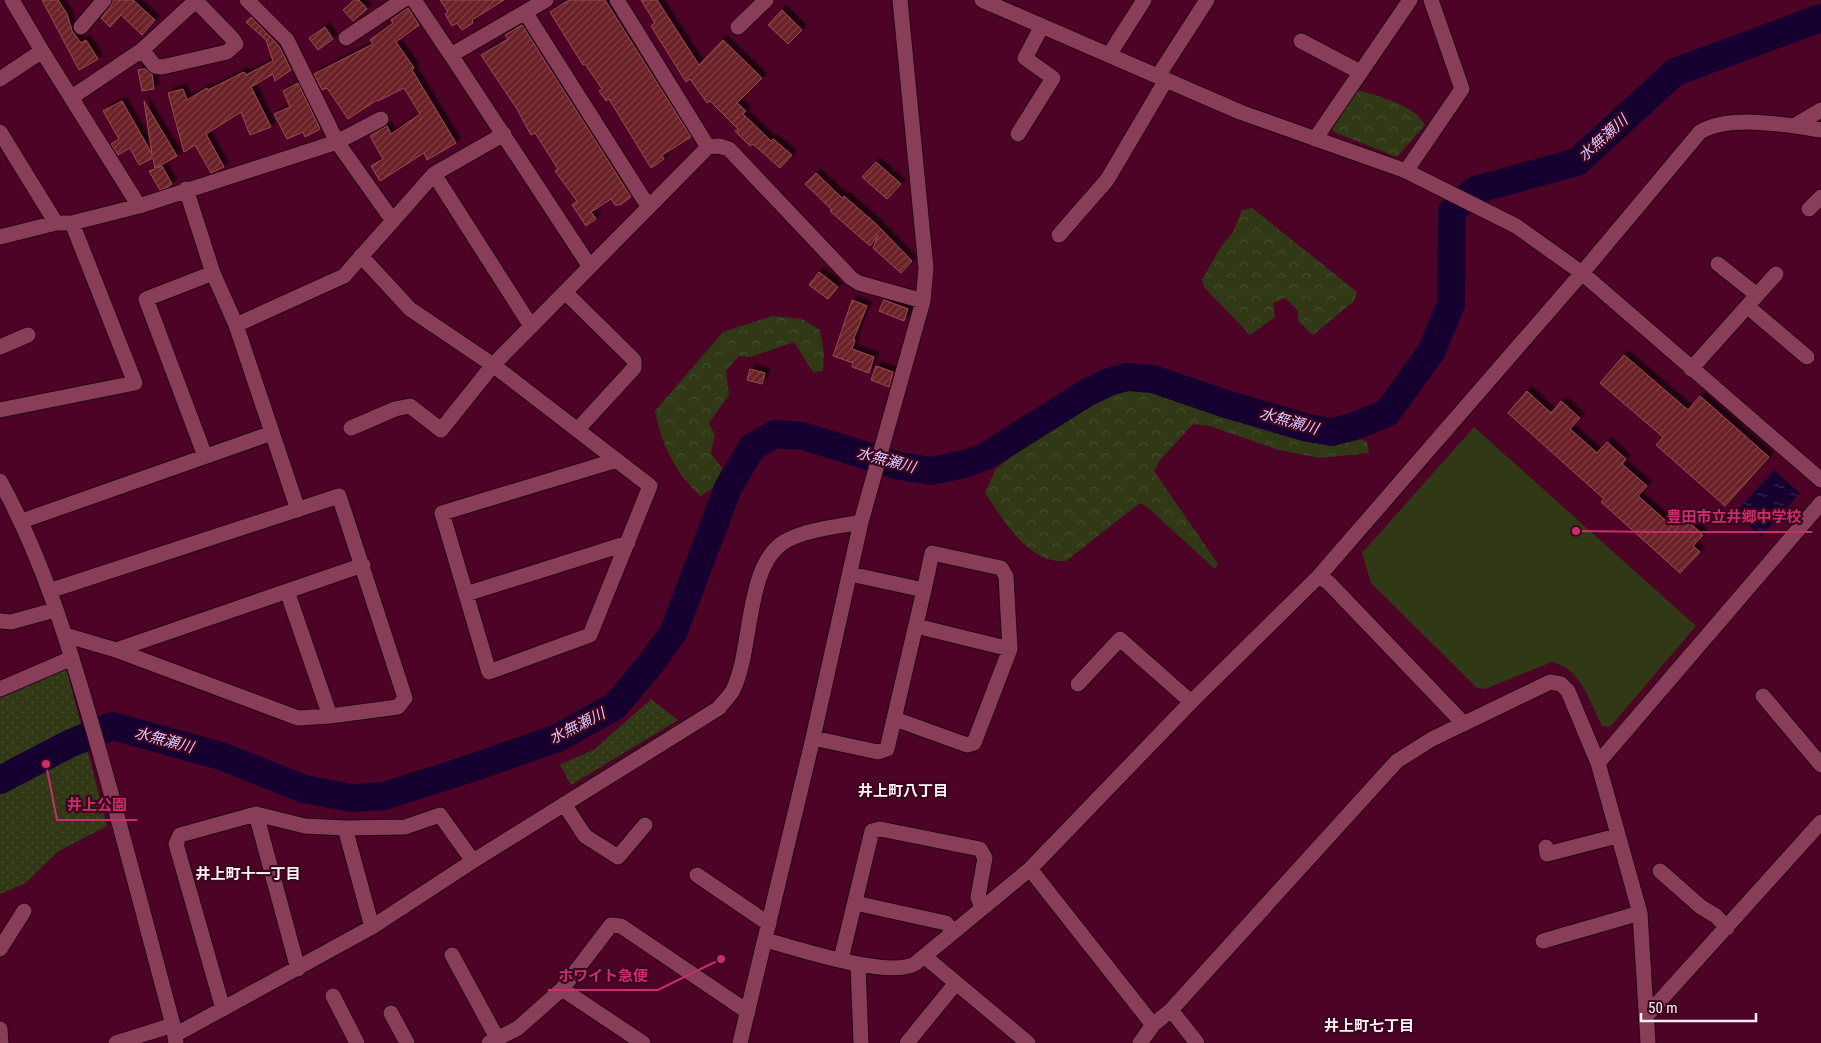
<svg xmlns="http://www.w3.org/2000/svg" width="1821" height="1043" font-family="'Roboto Condensed','Noto Sans JP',sans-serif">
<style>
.forest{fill:url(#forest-crowns)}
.park{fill:url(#park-dots)}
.pitch{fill:#313815}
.water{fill:url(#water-ripples)}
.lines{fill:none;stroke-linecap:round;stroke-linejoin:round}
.river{stroke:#160030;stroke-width:28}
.building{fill:url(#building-hatch);stroke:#9b4b4f;filter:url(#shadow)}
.minor-casing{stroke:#240210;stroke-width:17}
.minor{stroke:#883d59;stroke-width:15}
.labels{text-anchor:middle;stroke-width:4.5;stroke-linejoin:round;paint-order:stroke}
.water-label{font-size:15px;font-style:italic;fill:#d9c9fd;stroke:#3b051d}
.neighbourhood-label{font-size:15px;font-weight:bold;fill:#fcf2f5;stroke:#3b051d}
.leader{fill:none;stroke:#c82e6a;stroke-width:2}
.callout-dot{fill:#c82e6a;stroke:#3b051d;stroke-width:2}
.callout-label{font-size:15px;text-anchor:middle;font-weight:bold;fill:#c82e6a;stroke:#3b051d;stroke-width:4.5;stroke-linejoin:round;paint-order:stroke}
</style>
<defs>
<pattern id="forest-crowns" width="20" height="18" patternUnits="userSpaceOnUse" patternTransform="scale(1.25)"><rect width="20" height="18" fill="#313815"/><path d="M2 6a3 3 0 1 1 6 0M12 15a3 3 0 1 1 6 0" fill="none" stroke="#464c2c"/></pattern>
<pattern id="park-dots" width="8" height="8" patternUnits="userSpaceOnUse" patternTransform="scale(1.25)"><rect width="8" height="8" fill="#313815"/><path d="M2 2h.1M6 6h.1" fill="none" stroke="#464c2c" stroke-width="1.8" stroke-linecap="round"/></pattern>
<pattern id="water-ripples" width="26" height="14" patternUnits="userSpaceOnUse" patternTransform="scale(1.25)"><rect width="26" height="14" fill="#160030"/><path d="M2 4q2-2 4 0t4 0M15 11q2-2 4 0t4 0" fill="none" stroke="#39264f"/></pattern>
<pattern id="building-hatch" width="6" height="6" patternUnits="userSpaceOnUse" patternTransform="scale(1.25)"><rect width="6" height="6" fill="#6b2027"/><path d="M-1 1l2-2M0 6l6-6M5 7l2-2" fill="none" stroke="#814147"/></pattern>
<filter id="shadow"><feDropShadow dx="4.5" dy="-4.5" stdDeviation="1" flood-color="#0009"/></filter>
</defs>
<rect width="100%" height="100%" fill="#4c0326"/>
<!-- forest -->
<path class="forest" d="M1355,89C1375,95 1416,105 1425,125L1397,157L1334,132L1330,124Z
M1252,208L1357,292L1354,301L1313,335L1298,321V310L1285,298L1273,303L1275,317L1250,335L1204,287L1202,280L1220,248L1233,232L1242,210Z
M772,316L802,319L820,330L824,354L823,371L813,372L794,342L751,357L739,356L726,371L729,395L709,423L715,435L711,453L722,468L716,486L701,496C676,475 661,443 655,411L723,332Z
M1119,384L1150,385L1277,425L1309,433L1353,436L1367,442L1369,453L1320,458L1279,450L1209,426L1193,424L1160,460L1154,471L1218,564L1215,569L1146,506L1140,503L1066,561C1028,564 1003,519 985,493L995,470L1038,435Z"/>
<!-- park -->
<path class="park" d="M66,667L107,826L57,852L26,883L0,894V695Z
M651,699L678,720L571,785L560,765L595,749Z"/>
<!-- pitch -->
<path class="pitch" d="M1474,427L1696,626L1610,727L1602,726C1590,703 1581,668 1552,662L1485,689L1477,688L1371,583L1362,553Z"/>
<!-- water -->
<path class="water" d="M1774,470L1800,493L1761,536L1735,513Z"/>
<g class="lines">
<!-- river -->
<path class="river" d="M0,780L69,744L112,726L221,756L304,789L352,798L384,796L463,771L558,738L615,706L649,666L673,633L728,488L752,447L775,434L803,436L899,466L931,471L965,464L986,456L1088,392L1109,382L1127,377L1153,379L1226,404L1308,428L1332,432L1355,426L1387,413L1431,352L1451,304L1452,211L1475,190L1577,162L1675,72L1821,18"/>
</g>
<!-- building -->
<path class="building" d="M42,0H58L67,14L72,31L81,43L86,40L98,59L79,70Z
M113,0H133L155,20L142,35L121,15L110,27L101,18L111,6Z
M354,0H359L367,9L353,21L343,10Z
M440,0H504L472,20L473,23L462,30L457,23L452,26L445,14L448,12Z
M569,0H605L691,137L662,155L664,159L651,168L609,99L606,101L599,91L602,89L585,64L583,65L550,12Z
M641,0H657L699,65L723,40L762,78L737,103L746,111L743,114L771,141L773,139L792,155L780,168L753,144L750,146L735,131L738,129L710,101L707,103L690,79L686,82L651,26L655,23Z
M408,8L419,25L396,42L414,68L412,70L456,143L427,160L424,153L380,181L371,166L383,159L370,136L387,126L391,134L420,114L404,88L378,101L377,100L348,119L327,88L322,90L314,74L373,44L370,40L393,23L391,20Z
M782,10L802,30L788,44L768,25Z
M251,17L279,46L291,70L275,81L273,74L251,87L271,127L250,135L241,112L206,134L224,167L211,173L195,145L184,152L168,93L183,89L187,100L207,88L208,90L244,72L246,75L273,61L266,40L246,22Z
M522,25L631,197L620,205H615L611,199L591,212L596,219L586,226L572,205L577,201L555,171L558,169L535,133L531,135L517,109L481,55L508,39L505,35Z
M325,27L333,39L318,50L309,38Z
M145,69L152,74L154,89L142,91L138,70Z
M298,83L320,129L305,137L303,132L287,139L274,114L290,107L283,91Z
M122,101L152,154L144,101L177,156L156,168L162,166L172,184L168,187L160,190L149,171L155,169L153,158L139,165L130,148L118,155L111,144L119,139L103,111Z
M876,162L901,184L887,199L862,177Z
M816,173L842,198L844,196L876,224L912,261L901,273L873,248L878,235L870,246L830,211L832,210L805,184Z
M819,272L838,287L828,299L809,285Z
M852,300L867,306L853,340H855L852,349L874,357L869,373L852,367L853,363L833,356Z
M884,300L908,309L904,321L879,311Z
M1624,355L1688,410L1700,396L1769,457L1725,506L1656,445L1663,437L1600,383Z
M876,366L893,372L889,387L871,380Z
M750,369L765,373L762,384L747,380Z
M1527,391L1551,413L1561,401L1580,418L1570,429L1597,453L1607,442L1626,459L1622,464L1647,486L1638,496L1673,527L1683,517L1703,535L1693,546L1700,552L1680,573L1601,502L1604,499L1508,413Z"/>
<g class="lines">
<!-- minor casing -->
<g class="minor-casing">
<path id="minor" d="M247,0L287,40L337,142L393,221
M414,0L451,55
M546,0L451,55L590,267
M617,0L708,147
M982,0L1240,112L1406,171L1516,226L1582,273L1821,480
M525,12L648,206
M81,27L104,0
M738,27L766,0
M346,38L403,0
M1301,41L1360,72
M42,51L139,206
M1109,55L1144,0
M1158,76L1207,0
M0,79L42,51L12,0
M72,97L142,50L190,6L195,4L200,5L232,38L236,44L227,52L162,67L155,66L142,50
M1794,126L1821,110
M0,132L56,223
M1018,134L1053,78L1025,58L1042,26
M1315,139L1410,0
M1406,171L1462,89L1431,0
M434,174L531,326
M186,189L213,273L236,325L298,510
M1809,209L1821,197
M1059,235L1107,180L1166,80
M0,237L56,223H72L139,206L337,142L381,119
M361,256L410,309L493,365L650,486L590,635L489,672L442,513L617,460
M1718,264L1757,295
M565,292L634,360V368L578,429
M1747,306L1807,357
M236,325L344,276L434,174L504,134
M0,347L28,335
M1691,369L1776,274
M0,410L135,383L72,223
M351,428L395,409L410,406L441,430L493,365L708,147L719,146L729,149L851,278L859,283L923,301
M205,456L146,299L213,273
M0,481C42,557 67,639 91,722C120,822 146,924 173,1025L176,1043
M22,521L272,433
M1319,576L1329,583L1464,724
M49,591L339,496L405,698L398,707L330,716L298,718L116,650L65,635
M287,591L330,716
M466,594L628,543
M0,621L11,622L55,610
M916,626L1010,649
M116,650L363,565
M1078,684L1120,639L1191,702
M0,689L72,658
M1763,696L1821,765
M895,719L967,745L974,743L1010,649L1006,576L1001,568L932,553L924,590
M813,738L878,752L887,749L924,590L850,574
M1598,763L1821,503
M564,804L585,836L618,857L645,825
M256,814L298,969
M345,828L372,927
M1546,847L1547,854L1617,836
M1030,869L1153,1025
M1660,871L1701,907L1716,916L1727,928
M697,875L769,924
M855,903L946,923L953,932
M765,940C797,948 890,980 916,963L1030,869L1191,702L1319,576L1582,273L1700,132C1730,114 1787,125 1821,130
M1543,941L1640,913
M0,949L24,911
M452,955L497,1038
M924,956L1028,1043
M841,959L872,831L880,829L980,849L985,858L978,897L982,908
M858,966L861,1043
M562,989L643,1043
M333,996L357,1043
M223,1009L176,844L180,835L256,814L305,826L345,828L405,827L440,815L473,861
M1171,1010L1197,1043
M391,1013L407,1043
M1647,1015L1821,822
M0,1029L1,1043
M175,1035L372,927L473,861L719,708C723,702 730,696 733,690C753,650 745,566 784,542C806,529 837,527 861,522
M116,1043L173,1025
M489,1043L518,1028L562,989L611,925L621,926L748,1012
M740,1043L813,738L861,522L923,301L926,268L900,0
M907,1043L956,983
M1140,1043L1153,1025L1171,1010L1397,761L1432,739L1550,682L1561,684L1568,691L1598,763L1640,913L1648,1043"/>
</g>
<!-- minor -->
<use href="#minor" class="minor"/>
</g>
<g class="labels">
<!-- water labels -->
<g class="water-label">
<text transform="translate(1603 138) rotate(-42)" y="5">水無瀬川</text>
<text transform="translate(1289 421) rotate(16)" y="5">水無瀬川</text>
<text transform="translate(886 460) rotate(15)" y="5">水無瀬川</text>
<text transform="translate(577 726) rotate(-27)" y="5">水無瀬川</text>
<text transform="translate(164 740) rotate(15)" y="5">水無瀬川</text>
</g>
<!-- neighbourhood labels -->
<g class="neighbourhood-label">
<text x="903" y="796">井上町八丁目</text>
<text x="248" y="879">井上町十一丁目</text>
<text x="1369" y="1031">井上町七丁目</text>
</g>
</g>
<!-- callouts -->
<path class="leader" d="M1576 531L1657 532H1812M46 764L57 820H137M721 959L658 990H548"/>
<g class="callout-dot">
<circle cx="1576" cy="531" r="5"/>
<circle cx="46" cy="764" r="5"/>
<circle cx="721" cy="959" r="5"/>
</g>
<g class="callout-label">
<text x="1734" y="522">豊田市立井郷中学校</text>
<text x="97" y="810">井上公園</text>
<text x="603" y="981">ホワイト急便</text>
</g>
<!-- scale -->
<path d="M1641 1013v8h115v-8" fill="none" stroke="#fcf2f5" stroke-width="2.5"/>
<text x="1648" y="1013" font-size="15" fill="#fcf2f5" stroke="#3b051d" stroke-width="4" paint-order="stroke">50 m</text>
</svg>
